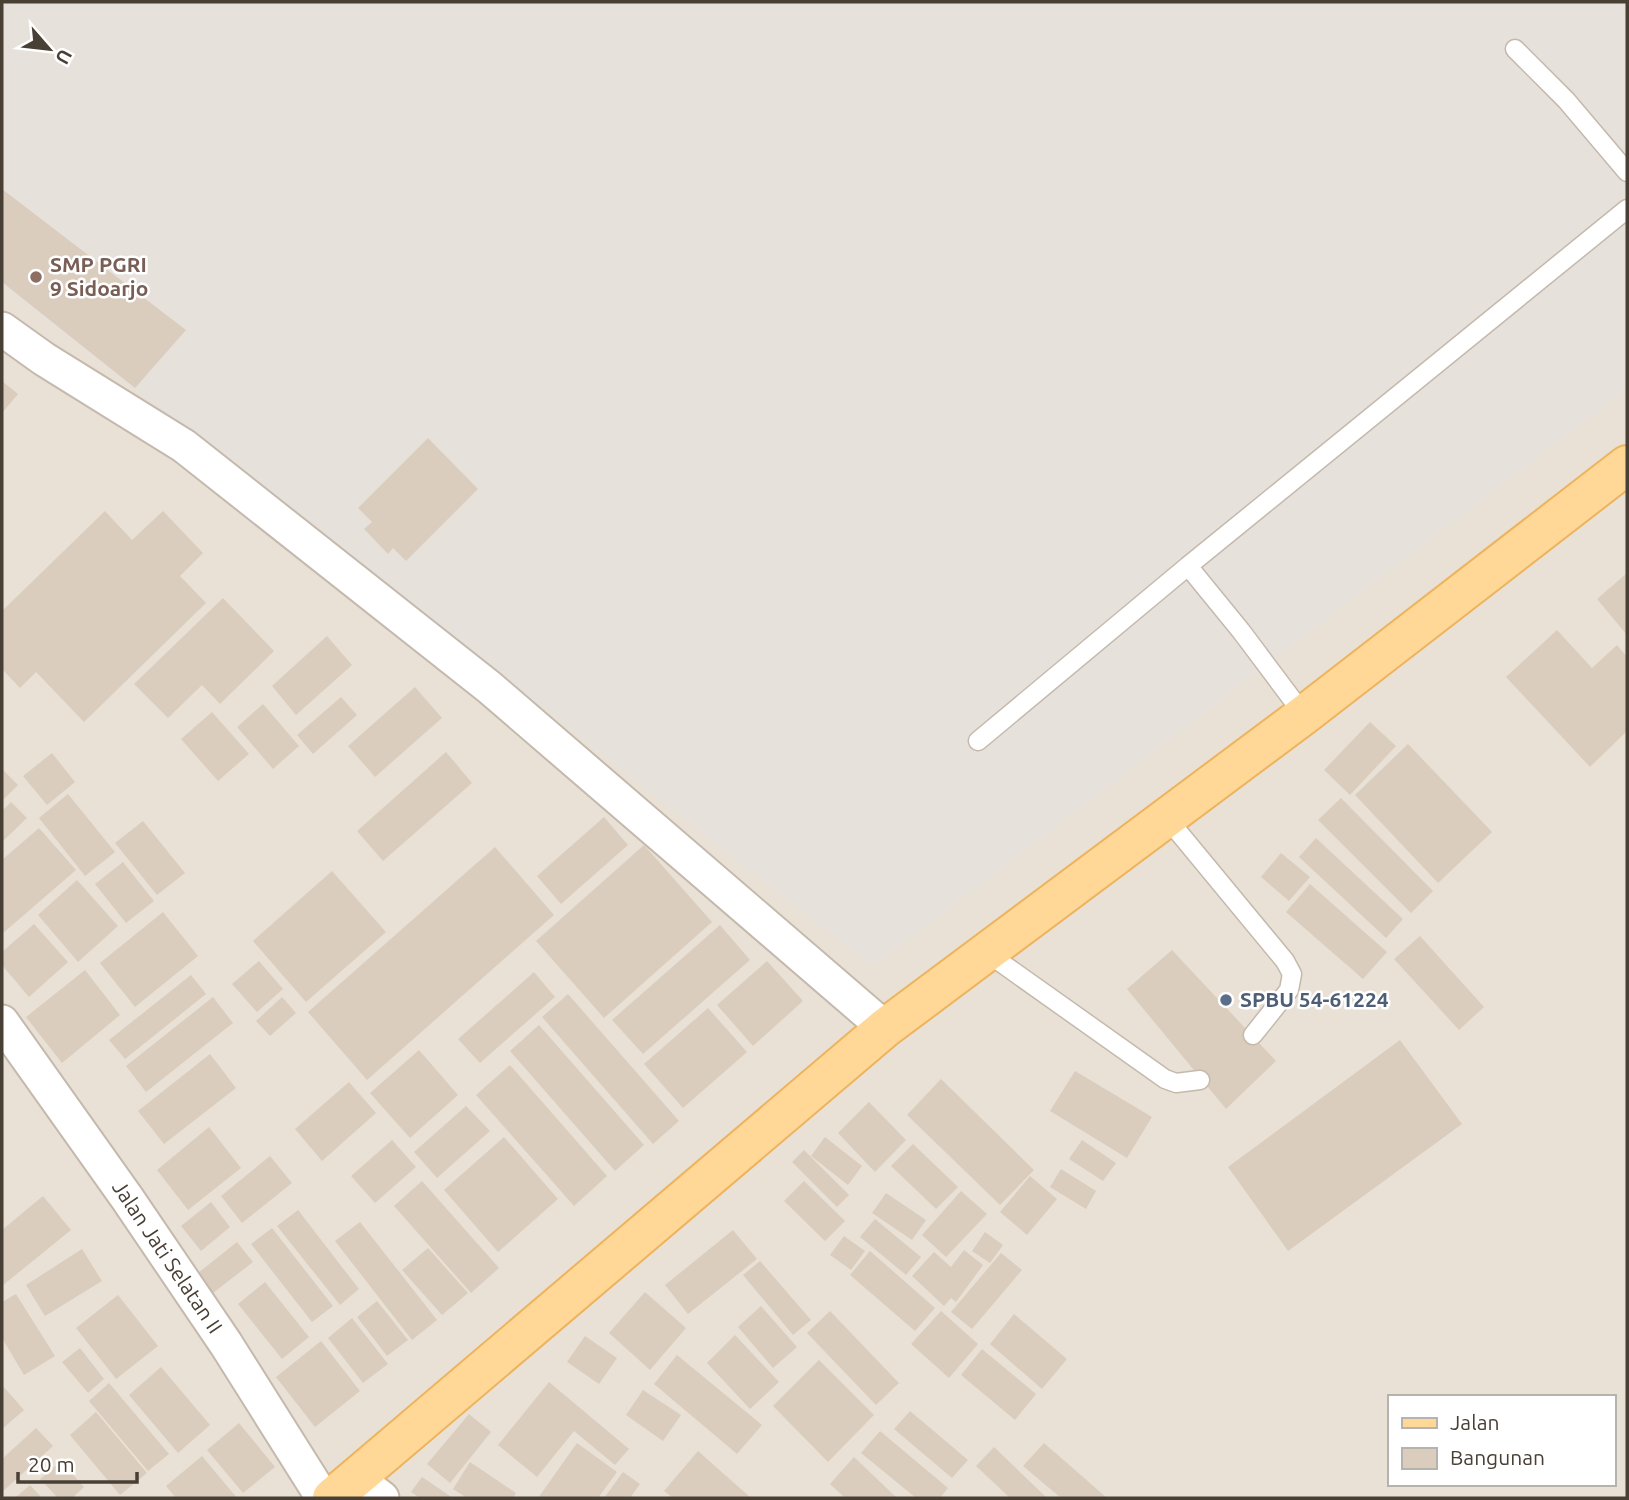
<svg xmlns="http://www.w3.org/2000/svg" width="1629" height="1500" font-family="Ubuntu,sans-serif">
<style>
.residential{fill:#e9e1d5;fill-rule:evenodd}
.industrial{fill:#e7e1dc}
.building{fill:#dacdbe}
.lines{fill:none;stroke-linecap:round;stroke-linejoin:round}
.service-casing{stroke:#c4b9ac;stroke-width:21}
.minor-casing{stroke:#c4b9ac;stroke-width:37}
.primary-casing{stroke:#edb35d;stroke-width:42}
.service{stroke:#fff;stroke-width:18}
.minor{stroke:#fff;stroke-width:33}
.primary{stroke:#ffd796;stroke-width:38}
.education-dot{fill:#8d6e63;stroke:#fff;stroke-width:2.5}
.service-dot{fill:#5c6f8a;stroke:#fff;stroke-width:2.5}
.labels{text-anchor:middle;stroke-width:5;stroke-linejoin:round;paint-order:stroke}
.education-label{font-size:21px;font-weight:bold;fill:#785e54;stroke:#fff;text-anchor:start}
.service-label{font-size:21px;font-weight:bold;fill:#4e5e75;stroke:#fff;text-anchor:start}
.street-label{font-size:21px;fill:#483f35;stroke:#fff}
</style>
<rect width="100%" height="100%" fill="#f5efe7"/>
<!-- residential -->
<path class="residential" d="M2,2H1627V1498H2ZM1389,1397H1613V1484H1389Z"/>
<!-- industrial -->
<path class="industrial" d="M2,2H1627V389L873,967L2,285Z"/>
<!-- building -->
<path class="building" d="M2,189L186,330L135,388L2,282Z
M2,381L18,394L2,413Z
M428,438L478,489L406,561L393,548L388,554L364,529L372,522L358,508Z
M105,511L132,540L163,511L203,553L180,576L206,603L84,722L36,672L20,688L2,669V611Z
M1627,573V635L1597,599Z
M223,598L274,651L220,704L202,685L168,718L134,684Z
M1557,630L1592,668L1617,645L1627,657V731L1590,767L1506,677Z
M327,636L352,665L296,715L272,686Z
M415,687L442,718L375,777L348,746Z
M341,697L357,715L313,754L297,735Z
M263,704L299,746L273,769L237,727Z
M212,712L249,754L218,781L181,739Z
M1370,722L1396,746L1350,795L1324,770Z
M1408,744L1492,832L1438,883L1355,795Z
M446,752L472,783L383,861L357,831Z
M52,753L75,782L47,805L23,776Z
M2,769L18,785L2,801Z
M68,794L115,852L85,876L39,818Z
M1341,798L1433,891L1411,913L1318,820Z
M11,802L27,818L2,842V811Z
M604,817L628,845L561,904L537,876Z
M143,821L185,873L157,895L115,843Z
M39,828L76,870L2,934V860Z
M1316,838L1403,919L1386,938L1299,857Z
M644,845L712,922L604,1018L536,941Z
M495,847L554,915L367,1080L308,1012Z
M1281,853L1310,877L1289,901L1261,877Z
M123,862L154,901L126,923L95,884Z
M332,871L386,932L306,1002L253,941Z
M77,880L118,926L78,962L38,915Z
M1310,884L1387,952L1363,979L1286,912Z
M163,912L198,956L135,1007L100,963Z
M34,924L68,962L29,997L2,965V952Z
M720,925L750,960L643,1054L612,1020Z
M1420,936L1484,1007L1459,1030L1394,959Z
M1172,950L1276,1061L1226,1109L1127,989Z
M259,961L283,989L257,1012L232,984Z
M767,961L803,1001L753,1046L717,1005Z
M85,970L120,1015L62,1063L26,1017Z
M534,972L555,997L480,1063L458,1039Z
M191,975L206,994L125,1059L109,1040Z
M568,994L679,1121L653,1144L542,1017Z
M213,997L233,1023L146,1092L126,1066Z
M282,997L296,1013L270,1036L256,1021Z
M708,1008L747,1052L683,1108L644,1064Z
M539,1025L644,1145L615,1171L510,1051Z
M1400,1040L1462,1124L1288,1251L1228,1167Z
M419,1050L458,1095L410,1138L370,1093Z
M210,1054L236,1088L164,1144L138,1111Z
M510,1065L607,1176L574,1206L476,1095Z
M1075,1071L1152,1117L1127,1158L1050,1111Z
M941,1079L1034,1170L1000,1205L907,1115Z
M349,1082L376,1113L322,1161L295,1129Z
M869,1102L906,1140L875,1172L838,1133Z
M466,1106L490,1131L437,1178L414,1152Z
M209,1127L241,1168L188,1210L157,1170Z
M504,1137L558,1199L498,1252L444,1190Z
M825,1137L862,1166L848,1185L811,1156Z
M392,1140L416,1167L375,1203L351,1176Z
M1082,1140L1116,1163L1103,1181L1069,1159Z
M913,1144L958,1187L936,1209L891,1166Z
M804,1150L849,1195L837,1207L792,1162Z
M270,1156L292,1183L242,1223L221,1196Z
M1061,1169L1096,1191L1086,1209L1050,1187Z
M1030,1176L1057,1199L1027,1235L1000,1212Z
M422,1181L499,1268L471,1293L394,1206Z
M804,1181L845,1221L825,1241L784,1201Z
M961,1191L987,1214L946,1257L922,1235Z
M886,1193L926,1220L912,1240L872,1213Z
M43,1196L71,1230L2,1286V1230Z
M211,1202L230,1227L201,1251L181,1226Z
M298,1210L359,1289L340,1305L277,1226Z
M875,1219L921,1257L906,1275L860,1237Z
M360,1222L437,1320L412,1340L335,1241Z
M272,1228L333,1306L312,1322L251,1244Z
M733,1230L757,1259L688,1314L665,1285Z
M985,1232L1003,1245L990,1263L972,1251Z
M844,1236L865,1251L851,1270L830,1255Z
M237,1242L253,1262L213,1293L198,1273Z
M428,1248L468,1293L442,1315L402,1270Z
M82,1249L102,1281L45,1316L26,1285Z
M964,1250L983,1265L956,1302L951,1298L944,1306L912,1276L934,1252L951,1267Z
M870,1251L935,1308L915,1331L850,1275Z
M1001,1253L1022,1270L972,1329L951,1312Z
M760,1261L811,1320L793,1335L743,1275Z
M265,1282L309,1337L282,1359L238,1304Z
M645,1292L686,1328L650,1370L609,1333Z
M16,1294L55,1356L24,1375L2,1338V1302Z
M118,1295L158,1346L116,1379L76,1328Z
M377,1301L408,1340L387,1356L357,1317Z
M761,1306L797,1347L773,1368L738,1327Z
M830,1311L899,1383L876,1405L807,1333Z
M941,1311L978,1344L949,1378L911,1344Z
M1014,1314L1067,1359L1042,1389L990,1344Z
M352,1318L388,1364L363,1383L328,1338Z
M735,1335L779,1382L750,1409L707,1363Z
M585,1336L617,1358L599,1384L567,1362Z
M321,1341L360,1391L315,1427L276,1377Z
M80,1348L104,1379L88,1393L62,1362Z
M982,1349L1036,1394L1015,1420L961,1375Z
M677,1355L762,1425L737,1454L654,1384Z
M819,1360L874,1415L828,1462L773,1406Z
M161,1367L210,1425L178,1453L129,1395Z
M549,1382L629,1449L615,1465L574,1431L537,1477L498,1445Z
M109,1383L169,1454L148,1471L89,1401Z
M2,1385L24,1410L2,1429Z
M643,1390L681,1415L663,1441L626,1415Z
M910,1411L968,1460L952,1478L894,1429Z
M96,1412L147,1473L120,1495L70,1435Z
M469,1414L491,1432L450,1483L427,1464Z
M239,1423L275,1467L243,1493L207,1450Z
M36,1428L53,1446L2,1492V1459Z
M880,1431L948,1488L940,1498H916L861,1453Z
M577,1443L617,1472L598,1498H538Z
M1044,1443L1107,1498H1061L1023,1466Z
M994,1447L1047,1498H1010L976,1466Z
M698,1451L750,1497L749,1498H673L664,1491Z
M202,1456L237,1498H176L166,1486Z
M854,1457L897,1498H845L830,1484Z
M61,1461L84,1487L72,1498H58L40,1479Z
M470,1462L516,1493L513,1498H467L453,1489Z
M623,1472L640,1484L630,1498H604Z
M422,1477L453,1498H420L411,1492Z
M30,1485L42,1498H15Z"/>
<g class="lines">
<!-- service casing -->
<g class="service-casing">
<path id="service" d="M1515,49L1566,100L1627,172
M1304,715L1241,631L1188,566L1627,209
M978,741L1188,566
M1166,817L1285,961L1292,974L1289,990L1253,1035
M986,952L1165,1079L1176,1083L1200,1080"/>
</g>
<!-- minor casing -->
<g class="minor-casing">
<path id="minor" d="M2,329L44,359L184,446L489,687L885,1028
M2,1022L127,1198L226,1344L323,1498
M356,1478L382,1498"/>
</g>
<!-- primary casing -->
<g class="primary-casing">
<path id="primary" d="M332,1498L885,1028L1304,715L1627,465"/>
</g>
<!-- service -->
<use href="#service" class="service"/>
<!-- minor -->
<use href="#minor" class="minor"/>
<!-- primary -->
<use href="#primary" class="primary"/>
</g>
<!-- markers -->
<circle class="education-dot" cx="36" cy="277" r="7"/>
<circle class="service-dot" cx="1226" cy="1000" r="7"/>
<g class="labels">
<!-- education labels -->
<g class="education-label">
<text x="50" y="272">SMP PGRI<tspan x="50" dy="24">9 Sidoarjo</tspan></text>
</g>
<!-- service labels -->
<g class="service-label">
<text x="1240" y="1007">SPBU 54-61224</text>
</g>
<!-- street labels -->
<g class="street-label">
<text transform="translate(167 1257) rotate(56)" y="7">Jalan Jati Selatan II</text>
</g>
</g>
<!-- border -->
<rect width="1629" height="1500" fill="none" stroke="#483f35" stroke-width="7"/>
<!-- legend -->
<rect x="1388" y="1395" width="228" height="91" fill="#ffffff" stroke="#b6b2ae" stroke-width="2"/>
<rect x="1402" y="1418" width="35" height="10" fill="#ffd796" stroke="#b6b2ae" stroke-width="2"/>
<text x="1450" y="1430" font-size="21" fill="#483f35">Jalan</text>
<rect x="1402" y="1448" width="35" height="21" fill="#dacdbe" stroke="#b6b2ae" stroke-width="2"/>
<text x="1450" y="1465" font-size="21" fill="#483f35">Bangunan</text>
<!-- north arrow -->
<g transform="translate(49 49) rotate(118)" stroke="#ffffff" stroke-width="5" paint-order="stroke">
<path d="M0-5L12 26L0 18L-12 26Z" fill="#483f35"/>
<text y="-10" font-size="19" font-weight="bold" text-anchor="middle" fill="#483f35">U</text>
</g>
<!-- scale -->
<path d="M18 1472v10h119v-10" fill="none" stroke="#483f35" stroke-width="3.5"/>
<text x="28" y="1472" font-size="21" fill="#483f35" stroke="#ffffff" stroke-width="5" paint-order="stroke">20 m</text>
</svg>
